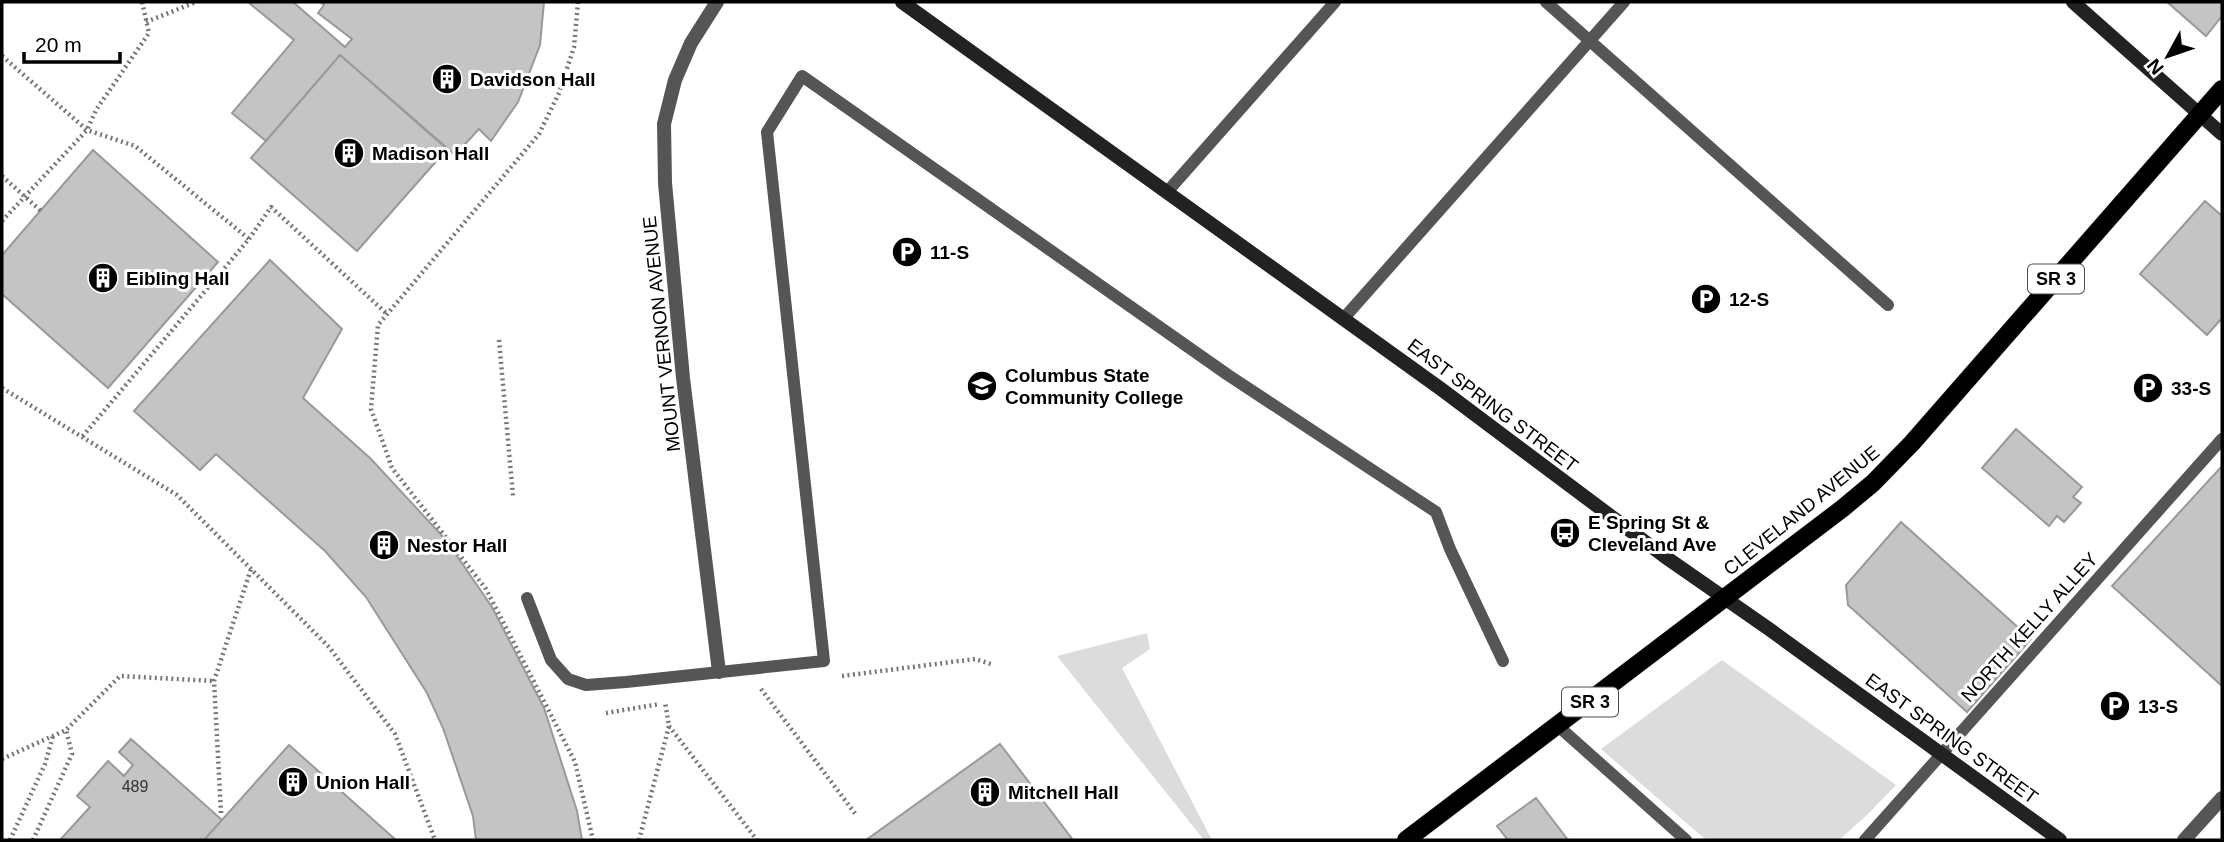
<svg xmlns="http://www.w3.org/2000/svg" width="2224" height="842" font-family="Arial,sans-serif">
<style>
.green{fill:#dcdcdc}
.building{fill:#c4c4c4;stroke:#999;stroke-width:2}
.lines{fill:none;stroke-linecap:round;stroke-linejoin:round}
.primary-casing{stroke:#dbdbdb;stroke-width:19}
.path{stroke:#777;stroke-width:4.5;stroke-dasharray:2 3.5;stroke-linecap:butt}
.service{stroke:#555;stroke-width:12}
.minor{stroke:#555;stroke-width:14}
.tertiary{stroke:#555;stroke-width:14}
.secondary{stroke:#222;stroke-width:14}
.primary{stroke:#000;stroke-width:18}
.labels{text-anchor:middle;stroke-width:6;stroke-linejoin:round;paint-order:stroke}
.number-label{font-size:16px;fill:#313131}
.shield{fill:#fff;stroke:#4c4c4c;stroke-width:2}
.shield-label{font-size:18px;font-weight:bold;fill:#000}
.poi-label{font-size:19px;font-weight:bold;fill:#000;stroke:#fff;text-anchor:start}
.street-label{font-size:19px;fill:#000;stroke:#fff}
</style>
<rect width="100%" height="100%" fill="#fff"/>
<!-- green -->
<path class="green" d="M1147,633L1150,649L1122,668L1212,840H1204L1057,656Z
M1722,660L1896,785L1867,815L1839,840H1706L1601,749Z"/>
<!-- building -->
<path class="building" d="M248,2H293L345,47L352,39L318,13L324,5L320,2H544L540,45L518,102L491,141L479,129L455,155L340,55L266,141L232,113L294,40Z
M2167,2H2222V16L2206,36Z
M340,55L447,149L357,251L251,158Z
M93,150L218,262L108,388L2,294V255Z
M2205,201L2222,216V318L2207,335L2140,274Z
M270,260L342,329L303,398L371,459L446,540L492,607L544,708L577,811L582,840H476L473,816L443,728L427,693L366,597L325,551L216,454L200,470L134,411Z
M2016,429L2082,487L2073,497L2081,503L2064,522L2057,516L2049,526L1982,468Z
M2222,466V686L2112,586Z
M1901,522L2031,639L1967,712L1848,605L1846,585Z
M131,739L222,820L204,840H60L90,807L77,796L108,761L124,776L133,765L119,752Z
M1000,744L1073,840H866Z
M289,745L396,840H204Z
M1536,798L1568,840H1508L1497,826Z"/>
<g class="lines">
<!-- primary casing -->
<g class="primary-casing">
<path id="primary" d="M1406,840L1843,508L1873,483L1912,443L2222,89"/>
</g>
<!-- path -->
<path class="path" d="M578,2L574,47L559,93L539,134L378,325L371,409L392,468L486,589L531,676L575,762L593,840
M146,22L196,2
M2,56L87,130L135,146L249,239L82,437
M2,176L41,211
M2,221L87,130L96,110L149,33L142,2
M249,239L271,207L387,314
M499,340L513,496
M2,388L177,495L329,647L395,734L435,840
M842,676L975,659L991,664
M761,689L857,816
M606,713L660,704
M669,726L757,840
M2,759L66,730L120,676L214,681
M221,813L214,681L251,569
M10,840L45,764L53,736
M33,840L72,754L66,730
M639,840L669,726L665,702"/>
<!-- service -->
<path class="service" d="M1546,2L1888,305
M1167,192L1335,2
M1344,318L1624,2
M527,598L551,660L568,679L586,685L626,682L824,661L767,132L802,76L1228,375L1436,512L1450,549L1503,661
M1558,726L1686,840
M1865,840L2222,439"/>
<!-- minor -->
<path class="minor" d="M717,2L691,43L675,80L664,124L665,183L683,378L719,672"/>
<!-- tertiary -->
<path class="tertiary" d="M2184,840L2222,798"/>
<!-- secondary -->
<path class="secondary" d="M902,2L1441,389L1664,556L1769,629L2060,840
M2073,2L2222,134"/>
<!-- primary -->
<use href="#primary" class="primary"/>
</g>
<!-- icons -->
<defs>
<g id="building-disc" transform="scale(1.575)"><circle r="9.5" fill="#000" stroke="#fff"/><path d="M-4-6H4V6H1V3H-1V6H-4ZM-2.5-4.3h1.7v1.8h-1.7ZM.8-4.3h1.7v1.8H.8ZM-2.5-1h1.7V.8h-1.7ZM.8-1h1.7V.8H.8Z" fill="#fff"/></g>
<g id="parking-disc" transform="scale(1.575)"><circle r="9.5" fill="#000" stroke="#fff"/><path d="M-3.5-5.5H1a3.5 3.5 0 0 1 0 7H-1V5.5H-3.5ZM-1-3.4V-.6H.8a1.4 1.4 0 0 0 0-2.8Z" fill="#fff"/></g>
<g id="university-disc" transform="scale(1.575)"><circle r="9.5" fill="#000" stroke="#fff"/><path d="M0-5L7-2L0 1L-7-2ZM-4 1L0 2.5L4 1V4Q0 6-4 4Z" fill="#fff"/></g>
<g id="bus-disc" transform="scale(1.575)"><circle r="9.5" fill="#000" stroke="#fff"/><path d="M-5-6H5V4H4V6H2V4H-2V6H-4V4H-5ZM-3.5-4V0h7V-4ZM-3.5 1.2v1.5H-2V1.2ZM2 1.2v1.5H3.5V1.2Z" fill="#fff"/></g>
</defs>
<g fill-rule="evenodd">
<use href="#building-disc" x="447" y="79"/>
<use href="#building-disc" x="349" y="153"/>
<use href="#parking-disc" x="907" y="252"/>
<use href="#building-disc" x="103" y="278"/>
<use href="#parking-disc" x="1706" y="299"/>
<use href="#university-disc" x="982" y="386"/>
<use href="#parking-disc" x="2148" y="388"/>
<use href="#bus-disc" x="1565" y="533"/>
<use href="#building-disc" x="384" y="545"/>
<use href="#parking-disc" x="2115" y="706"/>
<use href="#building-disc" x="293" y="782"/>
<use href="#building-disc" x="985" y="792"/>
</g>
<g class="labels">
<!-- number labels -->
<g class="number-label">
<text x="135" y="792">489</text>
</g>
<!-- shield labels -->
<g class="shield">
<rect x="2028" y="264.5" width="56" height="29" rx="5"/>
<rect x="1562" y="687.5" width="56" height="29" rx="5"/>
</g>
<g class="shield-label">
<text x="2056" y="285">SR 3</text>
<text x="1590" y="708">SR 3</text>
</g>
<!-- poi labels -->
<g class="poi-label">
<text x="470" y="86">Davidson Hall</text>
<text x="372" y="160">Madison Hall</text>
<text x="930" y="259">11-S</text>
<text x="126" y="285">Eibling Hall</text>
<text x="1729" y="306">12-S</text>
<text x="1005" y="382">Columbus State<tspan x="1005" dy="22">Community College</tspan></text>
<text x="2171" y="395">33-S</text>
<text x="1588" y="529">E Spring St &amp;<tspan x="1588" dy="22">Cleveland Ave</tspan></text>
<text x="407" y="552">Nestor Hall</text>
<text x="2138" y="713">13-S</text>
<text x="316" y="789">Union Hall</text>
<text x="1008" y="799">Mitchell Hall</text>
</g>
<!-- street labels -->
<g class="street-label">
<text transform="translate(661 334) rotate(-96)" y="7">MOUNT VERNON AVENUE</text>
<text transform="translate(1493 405) rotate(37)" y="7">EAST SPRING STREET</text>
<text transform="translate(1801 510) rotate(-39)" y="7">CLEVELAND AVENUE</text>
<text transform="translate(2029 627) rotate(-48)" y="7">NORTH KELLY ALLEY</text>
<text transform="translate(1952 738) rotate(36)" y="7">EAST SPRING STREET</text>
</g>
</g>
<!-- border -->
<rect width="2224" height="842" fill="none" stroke="#000000" stroke-width="7"/>
<!-- north arrow -->
<g transform="translate(2168 56) rotate(230)" stroke="#ffffff" stroke-width="5" paint-order="stroke">
<path d="M0-5L12 26L0 18L-12 26Z" fill="#000000"/>
<text y="-10" font-size="19" font-weight="bold" text-anchor="middle" fill="#000000">N</text>
</g>
<!-- scale -->
<path d="M24 52v10h96v-10" fill="none" stroke="#000000" stroke-width="3.5"/>
<text x="35" y="52" font-size="21" fill="#000000" stroke="#ffffff" stroke-width="5" paint-order="stroke">20 m</text>
</svg>
